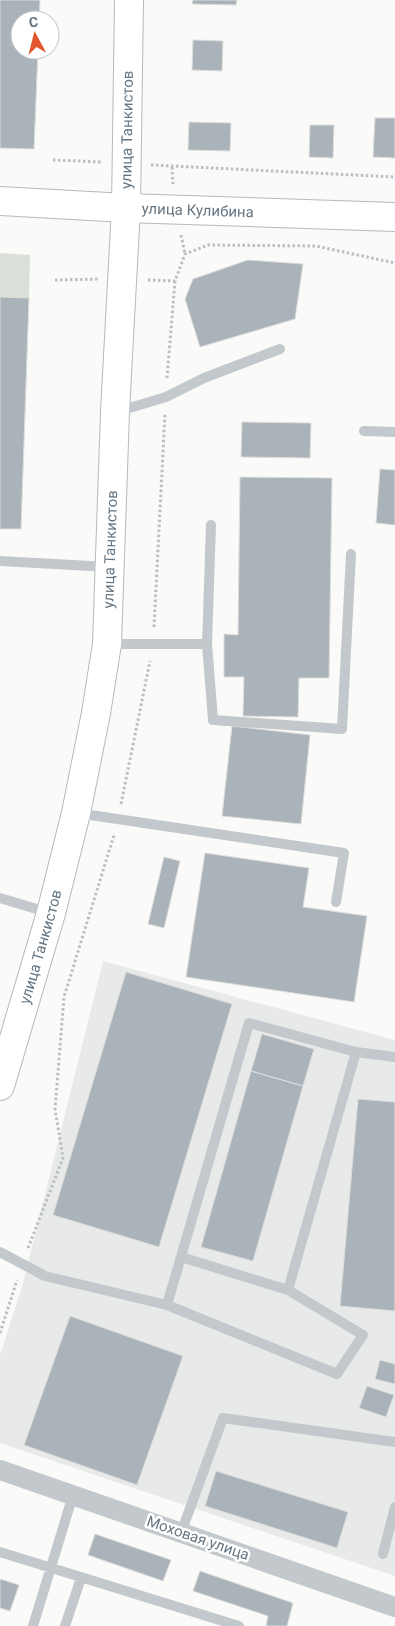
<svg xmlns="http://www.w3.org/2000/svg" width="395" height="1626" font-family="Roboto,sans-serif">
<style>
.built{fill:#e8e9e9}
.green{fill:#dadfd7}
.building{fill:#aab3b9;stroke:#dcdcda}
.lines{fill:none;stroke-linecap:round;stroke-linejoin:round}
.secondary-casing{stroke:#b3babf;stroke-width:30}
.path{stroke:#bbbfc2;stroke-width:3;stroke-dasharray:2.5 2.5;stroke-linecap:butt}
.lane{stroke:#c3c8cc;stroke-width:10}
.street{stroke:#c3c8cc;stroke-width:20}
.secondary{stroke:#fff;stroke-width:28}
.labels{text-anchor:middle;stroke-width:5;stroke-linejoin:round;paint-order:stroke}
.street-label{font-size:15px;fill:#657683;stroke:#fff}
</style>
<rect width="100%" height="100%" fill="#fafaf8"/>
<!-- built -->
<path class="built" d="M103,961L395,1040V1576L0,1443V1355L22,1287Z"/>
<!-- green -->
<path class="green" d="M0,253L30,255L29,298L0,297Z"/>
<!-- building -->
<path class="building" d="M0,0H40L39,20H20V50H38L34,149L0,148Z
M193,0H237L236,5L192,4Z
M193,40L223,41L222,71L192,70Z
M375,118H395V158L373,157Z
M189,122L231,123L230,151L188,150Z
M310,125H334L333,158L309,157Z
M248,260L303,264L295,319L200,347L185,299L193,279Z
M0,297L29,298L21,529H0Z
M242,422L311,423L310,458L241,457Z
M380,469L395,470V525L376,523Z
M240,477L332,478L329,678H299L298,717L243,716L244,677H224V634L238,635Z
M232,726L310,735L301,824L222,816Z
M205,853L309,868L303,907L367,916L354,1002L186,977Z
M164,857L180,861L164,928L148,924Z
M126,972L232,1004L159,1247L53,1215Z
M262,1034L314,1049L303,1086L251,1071Z
M251,1071L303,1086L253,1261L201,1247Z
M358,1099L395,1102V1311L340,1306Z
M70,1316L183,1356L137,1485L24,1445Z
M380,1360L395,1364V1384L375,1379Z
M367,1386L394,1395L386,1417L359,1408Z
M216,1471L348,1512L337,1548L205,1506Z
M95,1534L171,1560L163,1581L88,1555Z
M200,1571L293,1603L287,1626H266L268,1616L193,1591Z
M0,1579L19,1585L10,1611L0,1608Z"/>
<g class="lines">
<!-- secondary casing -->
<g class="secondary-casing">
<g id="secondary">
<path id="s1" d="M0,201L126,208L395,217"/>
<path id="s2" d="M0,1086L51,913L76,813L96,713L107,644L115,412L126,208L129,0"/>
</g>
</g>
<!-- path -->
<path class="path" d="M53,160L102,162
M151,165L395,177
M172,167L173,184
M181,235L185,254
M55,280L99,279
M148,280L175,281L185,254L208,245L316,246L395,263
M167,378L175,281
M154,627L165,414
M121,804L150,661
M28,1248L63,1158L55,1109L64,997L114,835
M0,1333L17,1280"/>
<!-- lane -->
<path class="lane" d="M116,412L166,397L204,378L280,349
M364,431L395,432
M0,561L109,567
M108,644H207L211,525
M207,644L213,720L342,729L351,554
M77,813L344,853L336,902
M0,898L50,913
M0,1252L45,1276L167,1305L337,1374L363,1335L288,1290L356,1052L395,1057
M181,1257L288,1290
M167,1305L249,1023L356,1052
M181,1533L223,1418L395,1442
M0,1552L239,1626
M383,1554L395,1507
M33,1626L73,1495
M65,1626L81,1578"/>
<!-- street -->
<path class="street" d="M0,1470L395,1607"/>
<!-- secondary -->
<use href="#secondary" class="secondary"/>
</g>
<g class="labels">
<!-- street labels -->
<g class="street-label">
<text dy="5" stroke="none"><textPath href="#s2" startOffset="970">улица Танкистов</textPath></text>
<text dy="5" stroke="none"><textPath href="#s1" startOffset="198">улица Кулибина</textPath></text>
<text dy="5" stroke="none"><textPath href="#s2" startOffset="550">улица Танкистов</textPath></text>
<text dy="5" stroke="none"><textPath href="#s2" startOffset="145">улица Танкистов</textPath></text>
<text transform="translate(198 1538) rotate(19)" y="5">Моховая улица</text>
</g>
</g>
<!-- north arrow -->
<g transform="translate(35 35) rotate(353)"><circle r="24" fill="#ffffff" stroke="#c1c8cd"/>
<path d="M0-4L9 19L0 12L-9 19Z" fill="#e4572e"/>
<text y="-8" font-size="14" font-weight="bold" text-anchor="middle" fill="#657683">С</text>
</g>
</svg>
